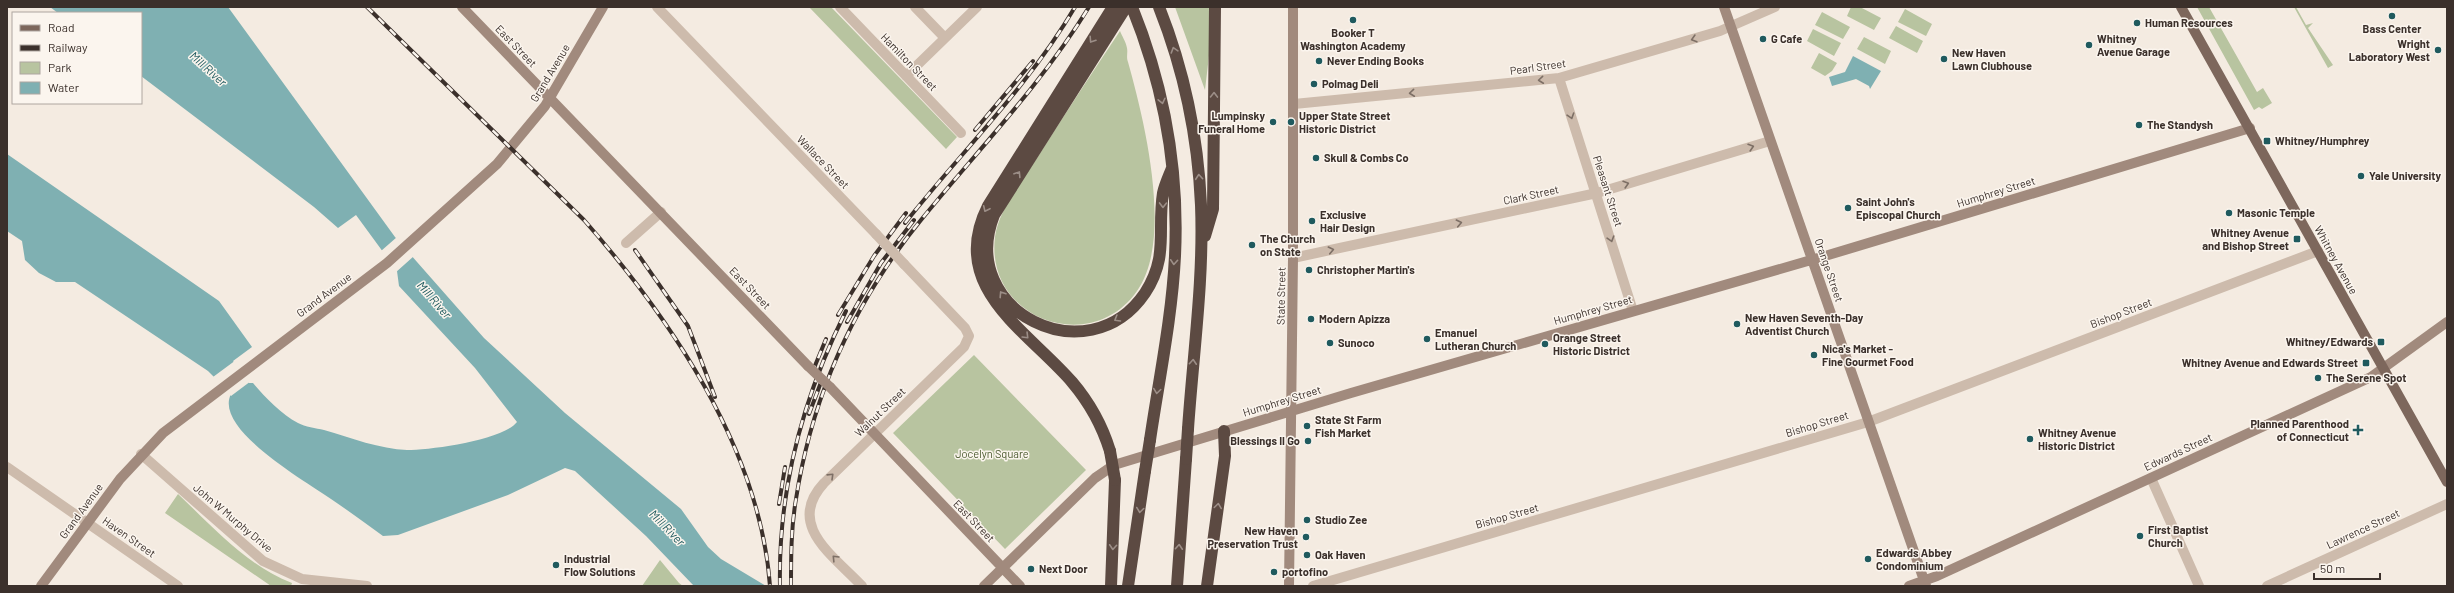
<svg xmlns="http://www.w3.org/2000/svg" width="2454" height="593" font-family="Barlow,sans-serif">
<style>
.green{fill:#b8c4a0}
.water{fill:#7fb0b2}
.pier{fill:#f4ebe1}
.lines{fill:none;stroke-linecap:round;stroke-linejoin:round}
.street{stroke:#cdbbac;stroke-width:10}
.secondary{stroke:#a18a7d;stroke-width:10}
.primary{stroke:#7d675c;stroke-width:10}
.highway{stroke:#5c4a42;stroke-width:12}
.rail-casing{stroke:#3b302b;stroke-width:4}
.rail{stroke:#fbf5ee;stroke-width:2.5;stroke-dasharray:8;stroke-linecap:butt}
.street-bridge{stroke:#cdbbac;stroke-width:10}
.secondary-bridge{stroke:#a18a7d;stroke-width:10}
.highway-bridge{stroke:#5c4a42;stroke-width:12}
.oneway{stroke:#7d6f65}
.oneway2{stroke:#9c8e87}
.poi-dot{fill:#1f5a5e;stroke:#fbf5ee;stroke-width:1.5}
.labels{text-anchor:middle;stroke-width:3;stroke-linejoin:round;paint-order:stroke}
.poi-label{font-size:11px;font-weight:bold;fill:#3b302b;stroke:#fbf5ee;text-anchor:start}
.street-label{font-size:11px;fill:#3b302b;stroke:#fbf5ee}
.park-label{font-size:11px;fill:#4a5a2e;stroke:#fbf5ee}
.water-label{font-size:12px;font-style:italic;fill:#1f5a5e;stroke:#fbf5ee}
</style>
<rect width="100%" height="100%" fill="#f4ebe1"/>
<!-- green -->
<path class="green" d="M809,7H831L957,137L946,149Z
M1175,7H1210V47L1205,90Z
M1851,7H1860L1881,18L1874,30L1847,16Z
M2197,7H2209L2257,92L2263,88L2272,103L2262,109L2259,107L2254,110Z
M2294,7H2296L2306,25L2313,23L2308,28L2333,65L2328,68Z
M1905,9L1932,24L1926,36L1898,22Z
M1822,12L1850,27L1843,39L1815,25Z
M1896,26L1923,41L1917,53L1889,38Z
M1813,29L1841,43L1834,56L1807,41Z
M1120,31C1122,36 1126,42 1127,48C1128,53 1126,57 1128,62C1144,119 1174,239 1137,291C1091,357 985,319 995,237C998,211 1023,179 1037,158C1064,115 1092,73 1120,31Z
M1864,37L1891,51L1885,64L1857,49Z
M1819,53L1837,63L1832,71L1825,76L1811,68Z
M974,355L1086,470L1005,549L893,433Z
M178,494C213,527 246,565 292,583L291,586H271L165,513Z
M660,560L679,583L683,586H642Z"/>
<!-- water -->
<path class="water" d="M50,7H228L395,237L484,338L565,413L681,509L708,547L721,559L766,586H694L646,536L575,471L565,468L508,495L398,535L383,536C366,524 349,511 331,499C307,482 213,429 231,394L208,371L75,282H56L39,273L25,260L22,241L7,231V154L219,301L252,347L233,361L249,383H253C265,397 281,414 298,423C305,427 316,428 324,430C351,438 380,449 407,450C430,450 503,440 517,422L475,368L399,286L397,271L356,215L338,228L314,207L141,76V13H58Z
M1853,56L1881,71L1870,89L1869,86L1856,79L1832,86L1829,77L1845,72Z"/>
<!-- pier -->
<path class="pier" d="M397,237L414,256L395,273L381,251Z
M236,360L251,381L231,396L213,377Z"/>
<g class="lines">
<!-- street -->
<path class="street" d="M657,7L876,234
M840,7L961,133
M915,7L945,38
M906,76L977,7
M1559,78L1633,311
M1294,104L1559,78L1720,31L1775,7
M626,243L661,212
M1293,258L1597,193L1770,141
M141,454L263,561L302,579L367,586
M7,467L178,586
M2151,478L2199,586
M862,586C834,556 785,525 824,483L964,347L969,336L965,328L904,264
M1313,586L1868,422L2318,251
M2267,586L2447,504"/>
<!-- secondary -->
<path class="secondary" d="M462,7L808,366
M1724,7L1926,586
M830,387L1020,586
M41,586L120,479L163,433L387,263L497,164L545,106L603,7
M984,586L1095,478L1114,465L1351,393L1825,256L2250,128
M1289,586L1293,258V7
M1909,586L1937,576L2371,377L2447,322"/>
<!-- primary -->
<path class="primary" d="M2181,7L2447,482"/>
<!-- highway -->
<path class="highway" d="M1126,7L994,215C956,311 1088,377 1145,293C1169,256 1157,231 1163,193C1165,184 1169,176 1172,168
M1132,7C1164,86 1179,171 1175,256C1172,317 1159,379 1150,440
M1159,7C1184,70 1198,137 1201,205C1204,279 1193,355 1188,429
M1205,236L1213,209L1215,7
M1110,451C1102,425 1089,402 1072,382C1027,330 947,287 988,206L1113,7
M1111,586L1115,480
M1128,586L1145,471
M1177,586L1186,459
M1207,586L1225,456L1224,431"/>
<!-- rail casing -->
<g class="rail-casing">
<path id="rail" d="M367,7L584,220C671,319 760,450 770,586
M975,130L1033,61
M905,223C962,151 1028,87 1075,7
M635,250L688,326L715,397
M838,315L874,256L906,213
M847,322L881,263L914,220
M812,373L826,339
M809,414L823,377
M779,504L785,467
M780,586C778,489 803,397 846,311
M791,586C791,557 791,528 796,499C812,396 855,301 921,220C978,150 1041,85 1089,7"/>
</g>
<!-- rail -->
<use href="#rail" class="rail"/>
<!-- street-bridge -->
<path class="street-bridge" d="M876,234L904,264"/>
<!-- secondary-bridge -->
<path class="secondary-bridge" d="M808,366L830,387"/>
<!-- highway-bridge -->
<path class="highway-bridge" d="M1110,451L1115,480
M1186,459L1188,429
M1145,471L1150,440"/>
</g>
<!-- one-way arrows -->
<defs><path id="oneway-chevron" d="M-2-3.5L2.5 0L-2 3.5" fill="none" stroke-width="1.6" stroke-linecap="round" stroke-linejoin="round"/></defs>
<g class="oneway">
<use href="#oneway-chevron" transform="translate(1694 39) rotate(164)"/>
<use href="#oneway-chevron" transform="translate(1541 80) rotate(174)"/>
<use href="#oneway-chevron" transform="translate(1412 93) rotate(174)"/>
<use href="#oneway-chevron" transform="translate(1571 116) rotate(72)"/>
<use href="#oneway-chevron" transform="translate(1751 147) rotate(-17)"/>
<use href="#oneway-chevron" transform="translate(1626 184) rotate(-17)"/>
<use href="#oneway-chevron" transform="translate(1459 223) rotate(-12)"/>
<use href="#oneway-chevron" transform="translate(1611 239) rotate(73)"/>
<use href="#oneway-chevron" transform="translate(1331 250) rotate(-12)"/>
<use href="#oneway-chevron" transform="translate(831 476) rotate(-44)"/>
<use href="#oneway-chevron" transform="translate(835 558) rotate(-134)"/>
</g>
<g class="oneway2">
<use href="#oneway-chevron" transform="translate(1092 40) rotate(123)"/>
<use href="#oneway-chevron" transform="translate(1174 50) rotate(-107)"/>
<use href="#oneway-chevron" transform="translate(1214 95) rotate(-89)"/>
<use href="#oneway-chevron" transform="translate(1162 101) rotate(77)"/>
<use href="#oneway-chevron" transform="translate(1018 174) rotate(-58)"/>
<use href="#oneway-chevron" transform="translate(1199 177) rotate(-95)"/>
<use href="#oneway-chevron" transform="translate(1163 205) rotate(91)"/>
<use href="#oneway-chevron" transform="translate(986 209) rotate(115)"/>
<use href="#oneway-chevron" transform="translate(1174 262) rotate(94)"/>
<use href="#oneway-chevron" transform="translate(1002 294) rotate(-123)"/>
<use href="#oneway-chevron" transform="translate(1117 319) rotate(149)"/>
<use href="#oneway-chevron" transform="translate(1026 336) rotate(45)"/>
<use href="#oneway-chevron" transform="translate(1193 362) rotate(-86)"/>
<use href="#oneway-chevron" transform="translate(1157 391) rotate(98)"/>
<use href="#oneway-chevron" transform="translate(1218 506) rotate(-82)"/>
<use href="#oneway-chevron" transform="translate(1140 510) rotate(98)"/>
<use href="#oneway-chevron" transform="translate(1113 547) rotate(94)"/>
<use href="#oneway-chevron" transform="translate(1179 547) rotate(-86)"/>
</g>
<!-- markers -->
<g class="poi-dot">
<circle cx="2392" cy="16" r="4"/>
<circle cx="1353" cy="20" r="4"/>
<circle cx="2137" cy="23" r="4"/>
<circle cx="1763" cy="39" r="4"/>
<circle cx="2089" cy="45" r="4"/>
<circle cx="2438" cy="50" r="4"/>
<circle cx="1944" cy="59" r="4"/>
<circle cx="1319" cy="61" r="4"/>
<circle cx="1314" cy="84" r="4"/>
<circle cx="1273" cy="122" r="4"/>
<circle cx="1291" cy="122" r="4"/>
<circle cx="2139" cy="125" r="4"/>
<rect x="2263" y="137" width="8" height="8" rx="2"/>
<circle cx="1316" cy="158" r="4"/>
<circle cx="2361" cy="176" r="4"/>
<circle cx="1848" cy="208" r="4"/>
<circle cx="2229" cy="213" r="4"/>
<circle cx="1312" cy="221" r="4"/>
<rect x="2293" y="235" width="8" height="8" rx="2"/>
<circle cx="1252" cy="245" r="4"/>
<circle cx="1309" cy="270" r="4"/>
<circle cx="1311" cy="319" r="4"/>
<circle cx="1737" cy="324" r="4"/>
<circle cx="1427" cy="339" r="4"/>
<rect x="2377" y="338" width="8" height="8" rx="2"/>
<circle cx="1330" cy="343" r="4"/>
<circle cx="1545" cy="344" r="4"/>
<circle cx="1814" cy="355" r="4"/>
<rect x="2362" y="359" width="8" height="8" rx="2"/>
<circle cx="2318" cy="378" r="4"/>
<circle cx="1307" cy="426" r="4"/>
<path d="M2356 424h4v4h4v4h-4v4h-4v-4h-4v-4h4z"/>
<circle cx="2030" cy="439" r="4"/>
<circle cx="1308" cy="441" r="4"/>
<circle cx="1307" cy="520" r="4"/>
<circle cx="2140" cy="536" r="4"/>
<circle cx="1306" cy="537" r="4"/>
<circle cx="1307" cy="555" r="4"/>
<circle cx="1868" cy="559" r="4"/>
<circle cx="556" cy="565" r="4"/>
<circle cx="1031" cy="569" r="4"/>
<circle cx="1274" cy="572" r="4"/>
</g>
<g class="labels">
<!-- poi labels -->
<g class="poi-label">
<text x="2145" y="27">Human Resources</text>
<text x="2392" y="33" text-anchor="middle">Bass Center</text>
<text x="1353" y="37" text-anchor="middle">Booker T<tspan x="1353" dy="13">Washington Academy</tspan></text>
<text x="1771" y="43">G Cafe</text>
<text x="2097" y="43">Whitney<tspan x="2097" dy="13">Avenue Garage</tspan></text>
<text x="2430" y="48" text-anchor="end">Wright<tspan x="2430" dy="13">Laboratory West</tspan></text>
<text x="1952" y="57">New Haven<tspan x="1952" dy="13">Lawn Clubhouse</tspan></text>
<text x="1327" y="65">Never Ending Books</text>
<text x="1322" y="88">Polmag Deli</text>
<text x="1265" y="120" text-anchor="end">Lumpinsky<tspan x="1265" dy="13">Funeral Home</tspan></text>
<text x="1299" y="120">Upper State Street<tspan x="1299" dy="13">Historic District</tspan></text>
<text x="2147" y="129">The Standysh</text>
<text x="2275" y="145">Whitney/Humphrey</text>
<text x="1324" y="162">Skull &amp; Combs Co</text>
<text x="2369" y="180">Yale University</text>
<text x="1856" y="206">Saint John's<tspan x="1856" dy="13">Episcopal Church</tspan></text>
<text x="2237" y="217">Masonic Temple</text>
<text x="1320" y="219">Exclusive<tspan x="1320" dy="13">Hair Design</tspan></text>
<text x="2289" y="237" text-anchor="end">Whitney Avenue<tspan x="2289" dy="13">and Bishop Street</tspan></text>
<text x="1260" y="243">The Church<tspan x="1260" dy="13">on State</tspan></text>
<text x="1317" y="274">Christopher Martin's</text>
<text x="1745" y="322">New Haven Seventh-Day<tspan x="1745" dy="13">Adventist Church</tspan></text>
<text x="1319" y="323">Modern Apizza</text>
<text x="1435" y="337">Emanuel<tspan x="1435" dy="13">Lutheran Church</tspan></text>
<text x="1553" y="342">Orange Street<tspan x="1553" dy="13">Historic District</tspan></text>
<text x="2373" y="346" text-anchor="end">Whitney/Edwards</text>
<text x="1338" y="347">Sunoco</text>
<text x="1822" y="353">Nica's Market -<tspan x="1822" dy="13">Fine Gourmet Food</tspan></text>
<text x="2358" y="367" text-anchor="end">Whitney Avenue and Edwards Street</text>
<text x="2326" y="382">The Serene Spot</text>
<text x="1315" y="424">State St Farm<tspan x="1315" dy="13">Fish Market</tspan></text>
<text x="2349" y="428" text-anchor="end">Planned Parenthood<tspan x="2349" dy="13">of Connecticut</tspan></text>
<text x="2038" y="437">Whitney Avenue<tspan x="2038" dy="13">Historic District</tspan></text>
<text x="1300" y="445" text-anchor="end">Blessings II Go</text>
<text x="1315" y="524">Studio Zee</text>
<text x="2148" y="534">First Baptist<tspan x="2148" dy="13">Church</tspan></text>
<text x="1298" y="535" text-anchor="end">New Haven<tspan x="1298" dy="13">Preservation Trust</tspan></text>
<text x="1876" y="557">Edwards Abbey<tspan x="1876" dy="13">Condominium</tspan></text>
<text x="1315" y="559">Oak Haven</text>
<text x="564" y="563">Industrial<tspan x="564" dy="13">Flow Solutions</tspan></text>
<text x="1039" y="573">Next Door</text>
<text x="1282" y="576">portofino</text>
</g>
<!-- street labels -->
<g class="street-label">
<text transform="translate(516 46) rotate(46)" y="4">East Street</text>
<text transform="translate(909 62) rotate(46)" y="4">Hamilton Street</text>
<text transform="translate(1538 67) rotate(-8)" y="4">Pearl Street</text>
<text transform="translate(550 73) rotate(-59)" y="4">Grand Avenue</text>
<text transform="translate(823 162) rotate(46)" y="4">Wallace Street</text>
<text transform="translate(1608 191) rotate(72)" y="4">Pleasant Street</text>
<text transform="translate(1996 192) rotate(-17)" y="4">Humphrey Street</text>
<text transform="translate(1531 195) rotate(-12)" y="4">Clark Street</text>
<text transform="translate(2336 260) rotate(61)" y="4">Whitney Avenue</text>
<text transform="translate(1829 270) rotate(71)" y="4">Orange Street</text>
<text transform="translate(750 288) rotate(46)" y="4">East Street</text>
<text transform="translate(324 295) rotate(-37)" y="4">Grand Avenue</text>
<text transform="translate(1281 296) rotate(-89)" y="4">State Street</text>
<text transform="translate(1593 310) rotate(-16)" y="4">Humphrey Street</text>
<text transform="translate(2121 313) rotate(-21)" y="4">Bishop Street</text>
<text transform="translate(1282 401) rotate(-17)" y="4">Humphrey Street</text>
<text transform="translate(880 412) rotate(-44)" y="4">Walnut Street</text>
<text transform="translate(1817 424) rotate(-17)" y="4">Bishop Street</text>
<text transform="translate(2178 452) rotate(-25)" y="4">Edwards Street</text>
<text transform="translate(81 511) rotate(-54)" y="4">Grand Avenue</text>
<text transform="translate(1507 516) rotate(-16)" y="4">Bishop Street</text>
<text transform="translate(233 518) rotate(40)" y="4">John W Murphy Drive</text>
<text transform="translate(974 521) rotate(46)" y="4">East Street</text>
<text transform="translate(2363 529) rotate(-25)" y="4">Lawrence Street</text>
<text transform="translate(129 537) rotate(35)" y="4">Haven Street</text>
</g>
<!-- park labels -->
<g class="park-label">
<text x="992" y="458">Jocelyn Square</text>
</g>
<!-- water labels -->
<g class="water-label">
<text transform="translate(208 69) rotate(42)" y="4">Mill River</text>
<text transform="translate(434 300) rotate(49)" y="4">Mill River</text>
<text transform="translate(667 528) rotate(46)" y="4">Mill River</text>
</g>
</g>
<!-- border -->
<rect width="2454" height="593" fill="none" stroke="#3b302b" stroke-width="16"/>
<!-- legend -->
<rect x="12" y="12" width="130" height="92" fill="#fbf5ee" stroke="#aea6a0"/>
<rect x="20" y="25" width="20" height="6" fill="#7d675c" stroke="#aea6a0"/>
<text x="48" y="32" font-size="12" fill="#3b302b">Road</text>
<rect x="20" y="45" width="20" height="6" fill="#3b302b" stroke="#aea6a0"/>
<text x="48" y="52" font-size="12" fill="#3b302b">Railway</text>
<rect x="20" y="62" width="20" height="12" fill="#b8c4a0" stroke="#aea6a0"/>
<text x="48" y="72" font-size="12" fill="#3b302b">Park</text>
<rect x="20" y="82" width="20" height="12" fill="#7fb0b2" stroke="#aea6a0"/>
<text x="48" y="92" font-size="12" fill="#3b302b">Water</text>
<!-- scale -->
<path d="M2314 573v6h66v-6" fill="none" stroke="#3b302b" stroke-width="2"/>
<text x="2320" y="573" font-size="12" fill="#3b302b" stroke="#fbf5ee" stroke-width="3" paint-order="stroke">50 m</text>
</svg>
